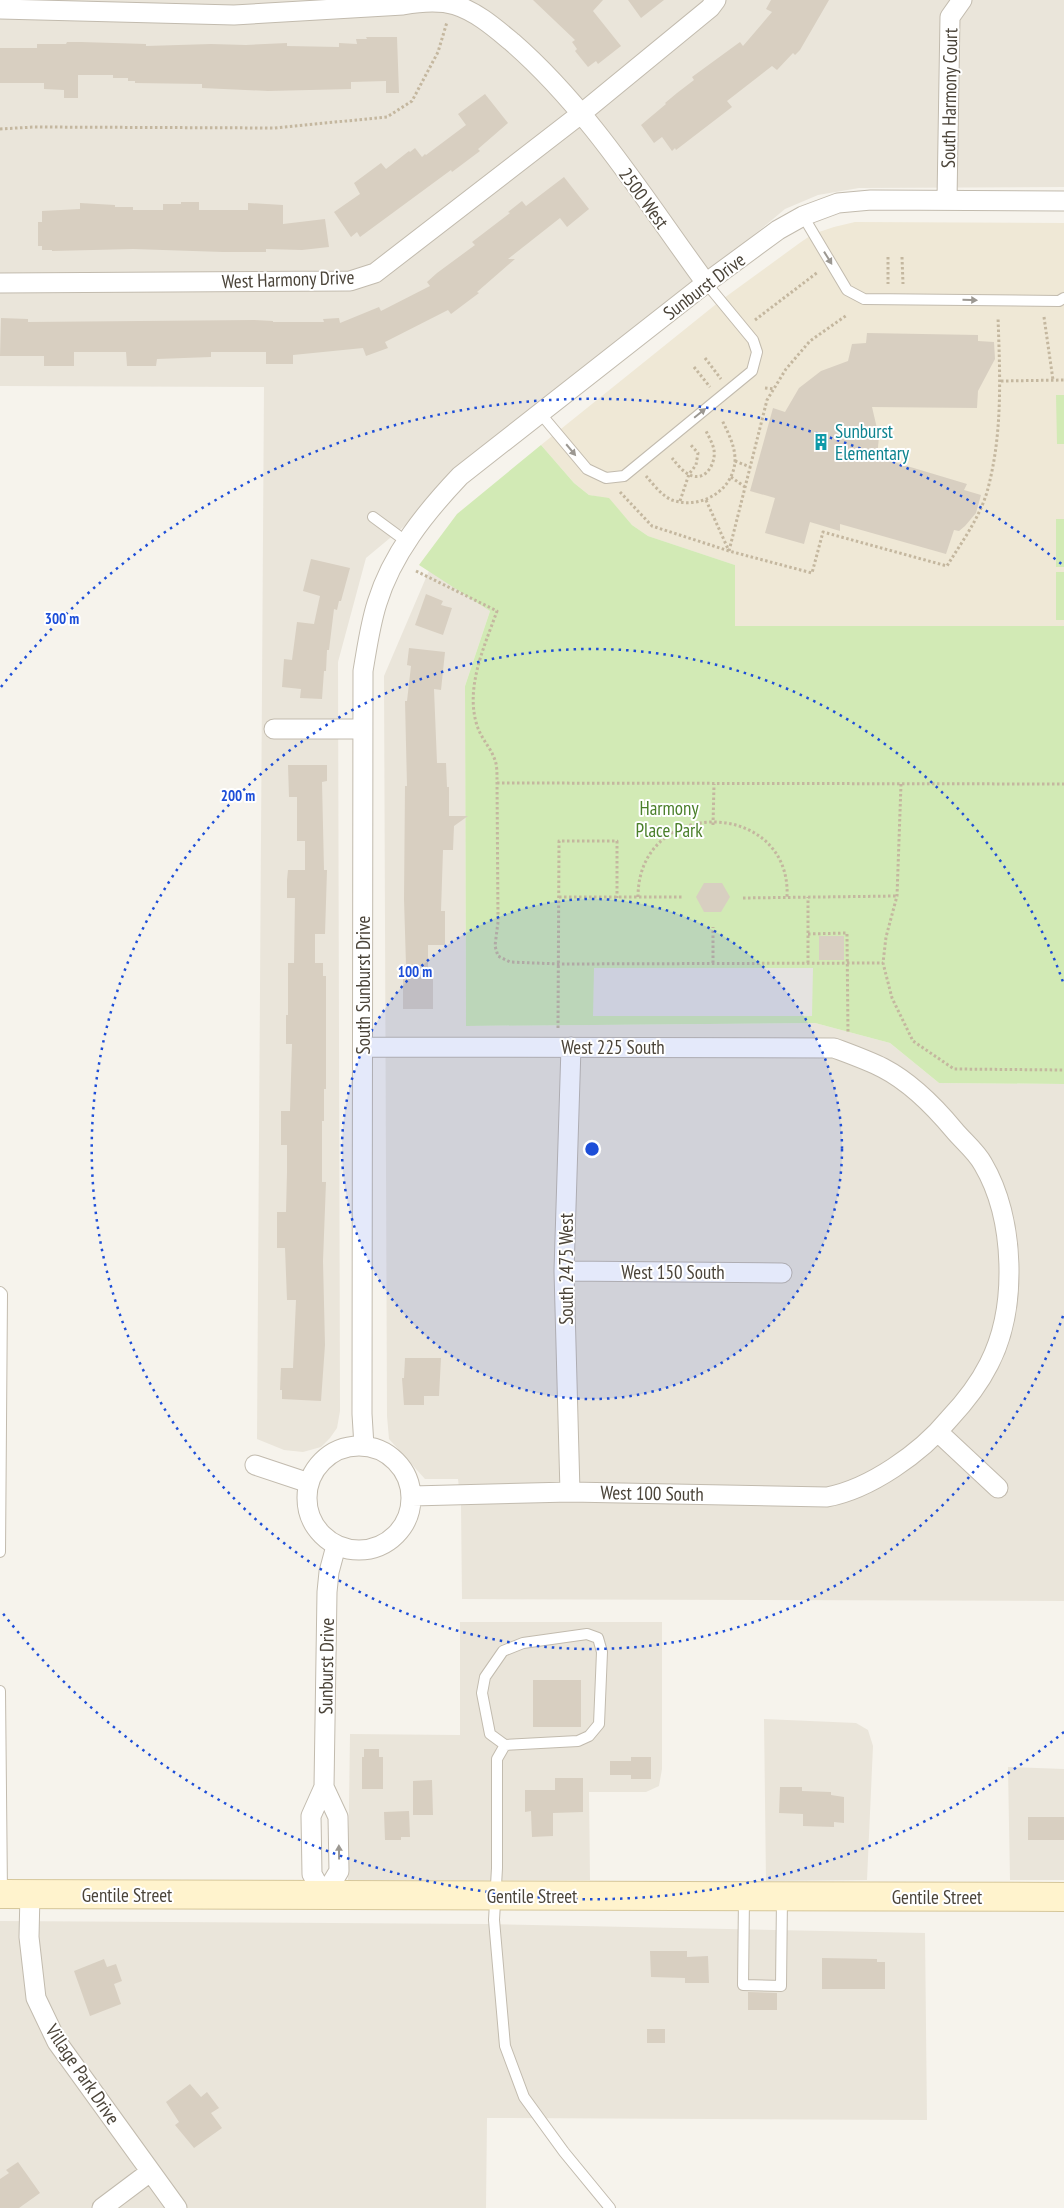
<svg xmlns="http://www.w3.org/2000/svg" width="1064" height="2208" font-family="'PT Sans Narrow',sans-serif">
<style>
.residential{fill:#eae5da}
.education{fill:#efe8d6}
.green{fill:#d2eab5}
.parking{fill:#e5e3e0}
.building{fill:#d8cfc1}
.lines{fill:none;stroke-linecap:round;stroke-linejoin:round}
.lane-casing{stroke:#c2bbae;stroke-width:12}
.street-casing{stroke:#c2bbae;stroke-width:21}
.secondary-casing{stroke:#d6c79b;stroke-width:30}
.path{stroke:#c4b79f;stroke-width:3;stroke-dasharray:2.5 2.5;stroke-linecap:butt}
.lane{stroke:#fff;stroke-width:10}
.street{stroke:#fff;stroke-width:19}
.secondary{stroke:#fff3cd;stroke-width:28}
.oneway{fill:#9c9892}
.ring{fill:none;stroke:#1d4ed8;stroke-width:2.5;stroke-dasharray:2.5 5}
.labels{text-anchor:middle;stroke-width:4;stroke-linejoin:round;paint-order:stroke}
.street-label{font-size:19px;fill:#4b4439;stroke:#fff}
.culture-label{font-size:19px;fill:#0d838f;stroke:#fff;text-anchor:start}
.park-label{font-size:19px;fill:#4a7f2a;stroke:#fff}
.centre{fill:#1d4ed8;stroke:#fff;stroke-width:2.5}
.ring-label{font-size:15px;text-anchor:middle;font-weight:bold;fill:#1d4ed8;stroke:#fff;stroke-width:4;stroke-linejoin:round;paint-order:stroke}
</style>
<rect width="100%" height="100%" fill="#f6f3ec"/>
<!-- residential -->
<path class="residential" d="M0,0H1064V187L859,188L818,195L785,209L366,558L338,662L340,1411L337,1428L330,1438L321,1447L303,1452L284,1450L257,1439L264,387L0,386Z
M431,566L490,611L465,686L466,1026L815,1023L890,1043L939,1083L1064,1084V1601L462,1599L461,1505L458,1479H425L389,1439L387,1416L384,676Z
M460,1622H662V1769L659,1786L646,1792H589L590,1880H348L350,1734L460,1735Z
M764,1719L856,1723L868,1730L873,1746L867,1880L766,1881Z
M1008,1767L1064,1769V1880H1010Z
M0,1921L488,1924L925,1933L927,2120L487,2118L486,2208H0Z"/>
<!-- education -->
<path class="education" d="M855,222L1064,223V626H735V565L648,536L632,525L609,499L589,495L574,483L541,445L720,301L801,242L813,234L834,227Z"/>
<!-- green -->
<path class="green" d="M1056,395H1064V444H1057Z
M541,445L574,483L589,495L609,498L632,525L648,536L735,565V626H1064V1084L939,1083L890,1043L815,1023L466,1026L465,686L490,611L419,565L457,514Z
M1056,519H1064V567H1056Z
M1056,572H1064V620H1056Z"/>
<!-- parking -->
<path class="parking" d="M594,968H813L812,1016H593Z"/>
<!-- building -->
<path class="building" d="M533,0H603L593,11L621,46L598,64L596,61L588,67L575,51L577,49L572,42L575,40Z
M628,0H664L641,18Z
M771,0H829L800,50L795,55L793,53L777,70L772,66L727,101L732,107L676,150L675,148L672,151L662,137L654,143L641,125L666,104L665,103L677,93L694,80L692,77L740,42L743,46L772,12L766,9Z
M366,37H397L399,93H386V81L351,82V89L268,91L202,88V84L135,83V81H128V78H113V75H78V98H64V90L44,89V83H0V48H37V44H66L67,42H81L146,44V46L211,44L246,45L287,43V46L339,47V43L357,44L356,39H367Z
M485,94L508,123L478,149L480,151L452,172L451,170L360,237L357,232L351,237L334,212L360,194L354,183L381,163L386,169L409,151L410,152L415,148L422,157L425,154L426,155L466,125L458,114Z
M564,177L589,209L567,227L560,218L508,259H515L477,292L479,293L451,314L448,310L385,342L388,348L366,356L363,348L293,355V364H266V352H211V357L157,359L156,366H127L126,352H74V366H44V356H0L1,318L28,319V322L254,320L273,321V322H324L323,319L339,318L340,323L379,307L381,311L430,286L427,282L437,273L475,245L472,242L510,213L508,212L522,201L526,206Z
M181,202H199V210H248V203L283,205V224L325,219L329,247L302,250L266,249V252H223L133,249L52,251V250H42V246H38V222H42V211L80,209V203L115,205V207H133V210H163V204H181Z
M867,333L978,335V341L994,342L995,359L978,391L977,408L872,407L879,437L877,457L967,484L964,490L981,495L976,513L965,526L959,531L954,530L946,554L840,524V531L810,522L804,544L765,533L775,498L750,491L773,408L785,412L799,388L821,371L848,361L852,344L866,343Z
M311,559L350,568L341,601H339L337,610L334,609L329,650H327L326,671H324L322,699L300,698L301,689L282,687L284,659L292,660L297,622L314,624L320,596L303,591Z
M426,594L443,601L441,605L452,608L443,635L415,625Z
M409,648L445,652L441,690L434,689L437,763H446L447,787H449V816H468L454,826L453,850H443L441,911H445V945H428V979H433V1009H403V965H406L404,899L405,786H407L405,701H407L411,666L407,665Z
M288,765H327V781L322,782L324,870H327L325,934H315V963H323V976H326V1089H324V1121H322V1182H326L323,1261L325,1345L321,1401L282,1399V1390H280L281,1368H293L296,1300H287L285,1248H277V1212H286L287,1172V1145H281V1111H290L292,1044H286V1015H288V963H294L295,898H287V880L288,870H305V841H297V797H289Z
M704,883H722L730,897L721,912H704L696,897Z
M819,936H844V960H819Z
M405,1358H441L439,1396H424V1405H404L402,1378H404Z
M533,1680H581V1727H533Z
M364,1749H379V1757H383V1789H362V1757H364Z
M631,1757H651V1779H631V1775H610V1761H631Z
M555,1778H583V1812L553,1813V1836L532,1837L531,1811L525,1812V1790H555Z
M432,1780L433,1815H413V1781Z
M780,1787H802V1791L831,1792V1795L844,1797V1823L834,1822V1827L803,1826V1814L779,1813Z
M409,1811L410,1837H401V1840H385L384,1812Z
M1028,1817H1064V1840H1028Z
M650,1951H687V1957L708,1956L709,1983H685V1978L651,1977Z
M822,1958L877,1959V1962H885V1989H822Z
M104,1959L107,1967L116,1964L122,1981L114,1984L121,2004L90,2016L74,1971Z
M748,1992L777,1993V2010H748Z
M647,2029H665V2043H647Z
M190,2084L201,2097L207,2092L219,2108L211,2113L222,2128L194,2148L175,2125L179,2122L166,2102Z
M18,2162L40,2193L19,2208H0V2179L9,2173L6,2170Z"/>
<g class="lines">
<!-- lane casing -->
<g class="lane-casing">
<path id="lane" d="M803,216L847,290L864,299L1059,301L1064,298
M540,413L587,469L606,478L624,476L752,371L757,352L753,340L706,283
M373,517L407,542
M0,1292L2,1294L0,1552
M0,1691L2,1893
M505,1745L490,1734L482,1693L485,1677L503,1651L523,1643L587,1634L598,1638L602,1652L599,1724L589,1736L578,1741L505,1745L497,1759V1868L494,1920L505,2046L524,2097L564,2152L610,2208
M744,1897L743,1985L781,1986L782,1898"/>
</g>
<!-- street casing -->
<g class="street-casing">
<path id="street" d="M0,9L234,15L403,5C420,2 438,0 455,5C477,12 495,28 512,42C590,110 645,200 706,283
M947,200L950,17L962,0
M0,283L350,281L375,273L582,113L710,8L716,0
M274,729H363
M363,1047L834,1048C850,1054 867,1060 883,1068C910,1082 934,1106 954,1130C963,1141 976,1151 983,1164C1015,1218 1018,1308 989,1364C979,1384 964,1403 949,1419C921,1453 870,1489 827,1497L570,1492L412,1496
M564,1271L782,1273
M938,1432L998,1488
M307 1498a52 52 0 1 1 104 0a52 52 0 1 1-104 0Z
M364,1446L362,1414L363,671C367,648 370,625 377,603C392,554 425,513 460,476L706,283L778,230L803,216L838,203L871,200L1064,201
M255,1465L309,1483
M570,1492L564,1271L571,1047
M324,1787L338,1817L339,1871L324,1896L312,1874L311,1816L324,1787L327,1592L329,1572L336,1546
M30,1894L29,1937L36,1998L57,2042L177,2208
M102,2208L150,2172"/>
</g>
<!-- secondary casing -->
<g class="secondary-casing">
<path id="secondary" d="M0,1894L1064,1897"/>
</g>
<!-- path -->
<path class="path" d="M0,129L34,127L274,128L387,117L412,101L438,52L447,22
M888,257V284
M902,257L903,284
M1044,317L1053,380
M755,320L818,272
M705,358L721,379
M694,367L710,387
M1001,381L1064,380
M765,388L774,389
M672,458C677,464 684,474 693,476C707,480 716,462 714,450C713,444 709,437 706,431
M735,461L750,467
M646,476C653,484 662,496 672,500C700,510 734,491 735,460C735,445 728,433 722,420
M731,477L745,487
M620,492L652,526L729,551L812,573L823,532L947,566C961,543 979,519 987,492C1003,434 1000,376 998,317
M706,500L729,551
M680,501L689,474L696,465L698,453L690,444
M729,551L767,400L786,369L810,341L847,315
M416,571L497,611C485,645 466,685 476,722C480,738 490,746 495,760C497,765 497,773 497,779L498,922L495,946L498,956L510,962L559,964L883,963
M497,783L1064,784
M901,784L897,896L886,937L883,963L892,998L913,1041L954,1069L1064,1070
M713,825L714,784
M559,897H684
M638,897C638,795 792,799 787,897
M743,898L897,896
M808,934L847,933L848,1034
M713,963V927
M808,963V897
M558,1028L559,841H617V898"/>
<!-- lane -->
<use href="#lane" class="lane"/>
<!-- street -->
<use href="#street" class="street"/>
<!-- secondary -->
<use href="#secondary" class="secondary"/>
</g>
<!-- one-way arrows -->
<defs><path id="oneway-solid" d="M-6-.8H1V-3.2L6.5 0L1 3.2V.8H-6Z" transform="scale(1.25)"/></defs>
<g class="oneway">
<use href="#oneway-solid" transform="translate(828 258) rotate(58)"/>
<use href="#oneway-solid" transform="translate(970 300) rotate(1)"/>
<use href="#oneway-solid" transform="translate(700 413) rotate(-39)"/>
<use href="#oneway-solid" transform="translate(571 450) rotate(50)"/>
<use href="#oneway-solid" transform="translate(339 1852) rotate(-91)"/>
</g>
<!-- distance rings -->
<circle cx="592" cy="1149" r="250" fill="#1d4ed8" fill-opacity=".12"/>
<g class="ring">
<circle cx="592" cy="1149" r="250"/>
<path d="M1063 1316A500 500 0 1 1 1063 982"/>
<path d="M1064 1732A750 750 0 0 1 1 1611M1 687A750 750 0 0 1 1064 566"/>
</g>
<!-- icons -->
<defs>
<g id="building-bare" transform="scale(1.35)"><path d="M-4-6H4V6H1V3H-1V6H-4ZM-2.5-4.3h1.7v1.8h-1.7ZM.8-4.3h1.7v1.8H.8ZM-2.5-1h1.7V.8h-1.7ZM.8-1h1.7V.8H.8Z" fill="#0f9aa8" stroke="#fff" stroke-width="2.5" paint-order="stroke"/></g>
</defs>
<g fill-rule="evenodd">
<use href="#building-bare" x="821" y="442"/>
</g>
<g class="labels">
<!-- street labels -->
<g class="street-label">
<text transform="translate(949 98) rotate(-89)" y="7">South Harmony Court</text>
<text transform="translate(644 198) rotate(54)" y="7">2500 West</text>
<text transform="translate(288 279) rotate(-2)" y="7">West Harmony Drive</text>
<text transform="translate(704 286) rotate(-37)" y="7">Sunburst Drive</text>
<text transform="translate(363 985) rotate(-90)" y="7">South Sunburst Drive</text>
<text x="613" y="1054">West 225 South</text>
<text transform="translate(566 1269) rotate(-90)" y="7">South 2475 West</text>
<text x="673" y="1279">West 150 South</text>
<text transform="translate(652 1493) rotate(1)" y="7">West 100 South</text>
<text transform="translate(326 1666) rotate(-89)" y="7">Sunburst Drive</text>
<text x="127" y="1902">Gentile Street</text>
<text x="532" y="1903">Gentile Street</text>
<text x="937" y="1904">Gentile Street</text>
<text transform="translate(83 2074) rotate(56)" y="7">Village Park Drive</text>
</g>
<!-- culture labels -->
<g class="culture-label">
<text x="835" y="438">Sunburst<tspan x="835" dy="22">Elementary</tspan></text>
</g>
<!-- park labels -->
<g class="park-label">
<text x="669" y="815">Harmony<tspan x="669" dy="22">Place Park</tspan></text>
</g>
</g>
<circle cx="592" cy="1149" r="8" class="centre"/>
<g class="ring-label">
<text x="62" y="624">300 m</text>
<text x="238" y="801">200 m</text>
<text x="415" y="977">100 m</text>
</g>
</svg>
